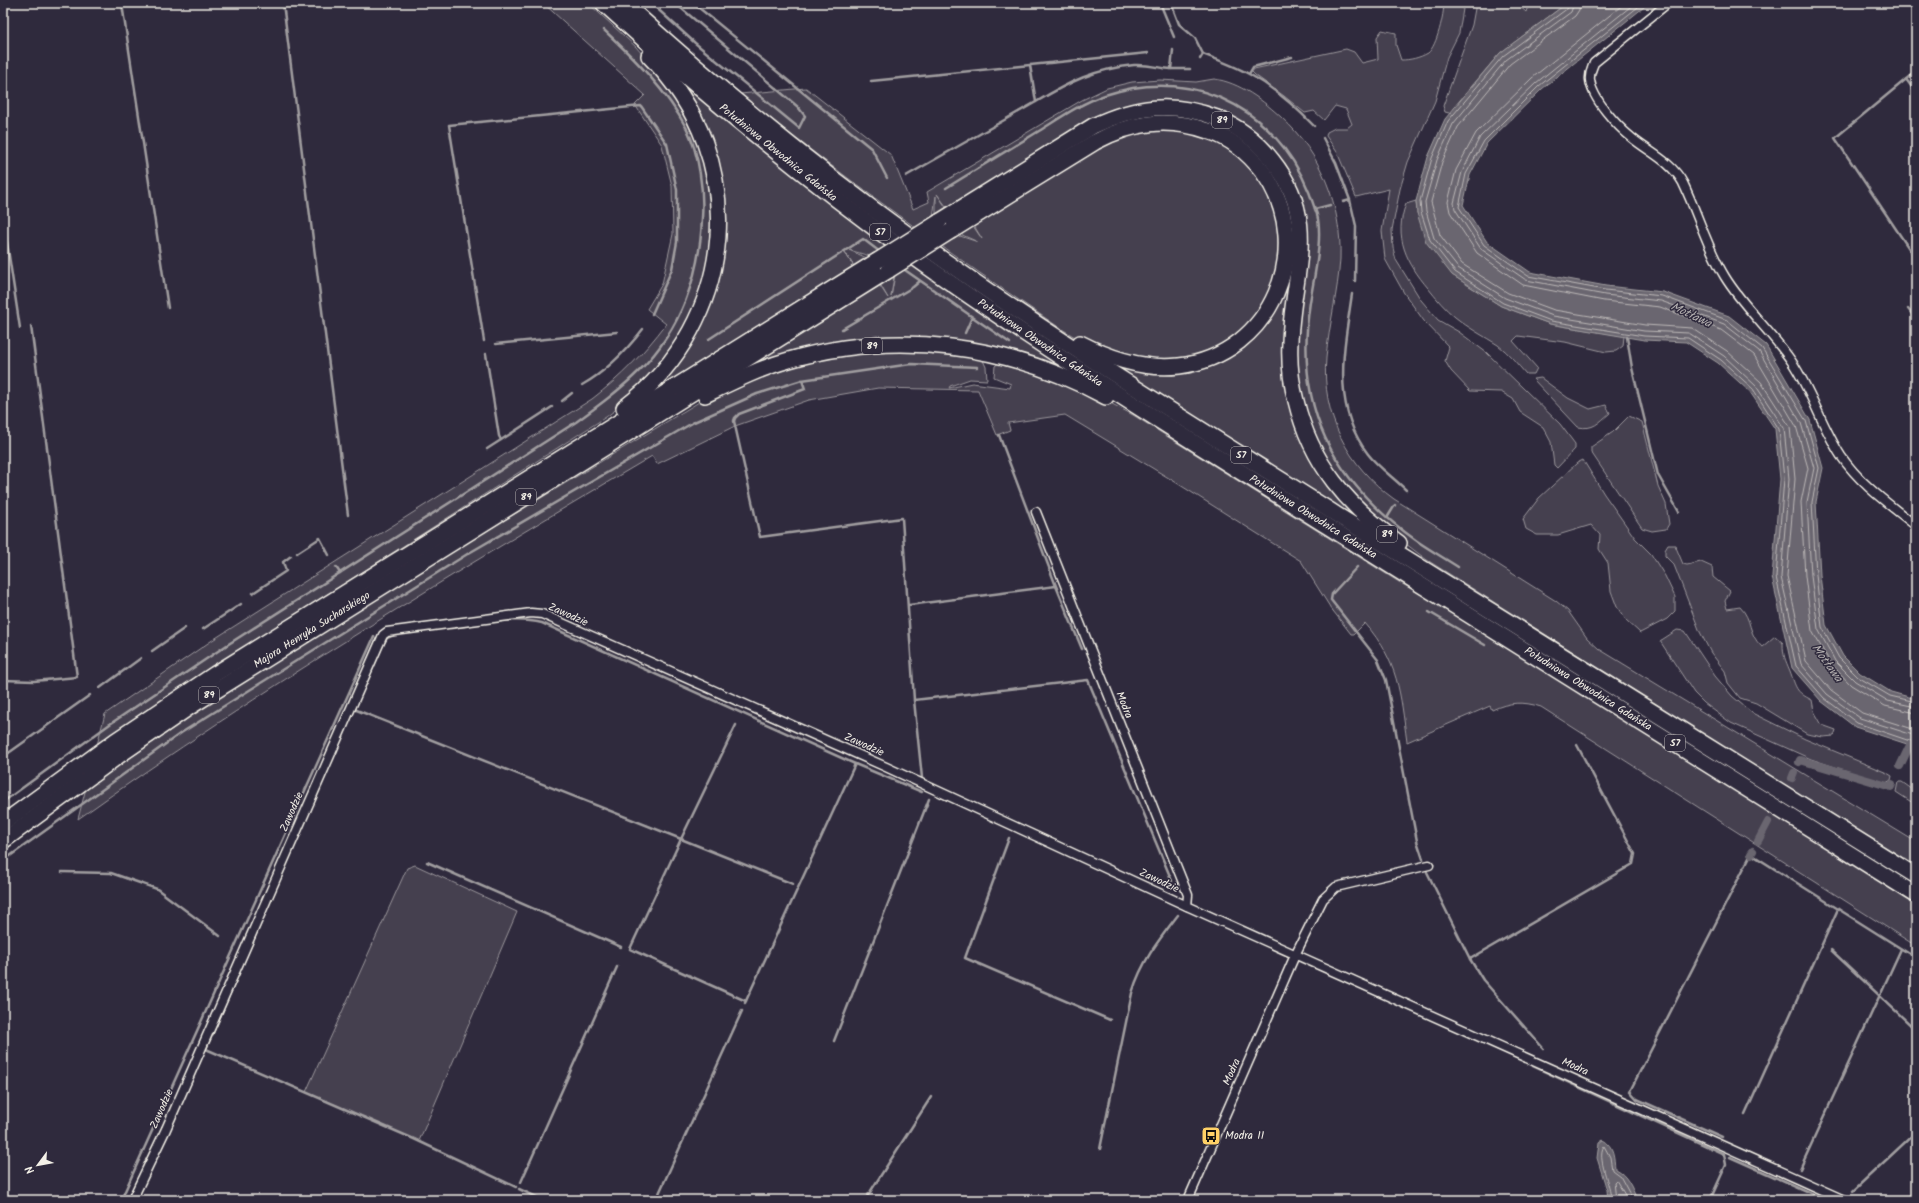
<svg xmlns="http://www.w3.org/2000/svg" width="1919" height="1203" font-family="Kalam,sans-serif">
<rect width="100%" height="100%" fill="#2f2a3d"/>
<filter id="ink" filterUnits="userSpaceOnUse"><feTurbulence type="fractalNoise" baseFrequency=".025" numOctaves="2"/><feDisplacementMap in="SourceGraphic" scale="8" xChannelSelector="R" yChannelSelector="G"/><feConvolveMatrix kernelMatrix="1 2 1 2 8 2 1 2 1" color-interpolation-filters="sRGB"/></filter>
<g filter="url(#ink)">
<g fill="#454050" stroke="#9c989c">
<path d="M543 3H588L636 47 672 88 707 161 713 252 686 332 634 396 606 417 213 667 97 745 105 714 211 641 592 399C621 377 644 353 666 324L647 309 662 284 673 234 672 186 662 145 635 105 645 95Z"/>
<path d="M1444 3H1464L1459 33 1447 57 1435 101 1408 162 1400 189 1392 230 1393 248 1396 260 1421 300 1438 320 1459 332 1487 353 1560 424 1575 444V449L1557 468 1554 465 1551 442 1543 427 1520 412 1513 399 1501 392 1470 391 1451 371 1445 361 1449 347 1424 321 1404 293 1385 259 1382 231 1389 189 1356 197 1337 152 1326 136 1327 132 1335 128H1347L1352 124 1346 109 1335 106 1324 120 1314 111 1305 113 1284 96 1255 75 1252 72 1254 69 1346 49 1354 52 1362 63 1378 59 1377 37 1382 30 1396 33V45L1401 60C1410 60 1419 58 1428 53 1437 46 1444 14 1444 3Z"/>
<path d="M1476 3H1516L1526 12 1529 3H1567L1500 53 1449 113 1445 112 1443 106 1472 25Z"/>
<path d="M678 79 703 101 786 169 1075 375 905 340 728 379 878 283 888 298 880 284 894 276 891 297 895 275 870 256 849 250 867 258 854 266 845 253 855 268 640 400 692 338 721 198 675 81Z"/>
<path d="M1214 79C1239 82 1264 101 1282 118 1321 153 1342 207 1340 259 1338 292 1329 325 1326 358 1321 415 1348 466 1394 499L1556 601 1568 611 1587 638 1599 649 1916 842V868L1427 560 1385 528 1328 465 1303 407 1296 358 1306 237 1262 141 1148 103 949 210 937 194 947 209 936 215V196L933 217 960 236 978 242 960 234 973 226 982 239 973 224 1106 142 1154 128 1209 136 1245 160 1270 195 1281 242 1275 283 1253 322 1214 351 1153 364 1080 340 1060 328C951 254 843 178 740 94L806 88 891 155 913 209 929 202 927 192 1082 100 1107 88 1132 82 1160 80 1196 82Z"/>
<path d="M1165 113 1210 121 1238 136 1282 185 1293 219 1287 381 1355 514 1353 516 1119 368V367L1142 373 1161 374 1180 373 1206 366 1278 302V187L1194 120 1063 150 1119 121Z"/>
<path d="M1416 201 1417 213 1452 275 1501 306 1550 324 1624 336 1623 346 1616 351 1606 352 1565 342 1518 336 1513 341 1537 368 1534 374H1526C1518 365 1509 353 1498 345 1484 336 1468 328 1455 317 1445 309 1436 298 1428 288 1407 263 1393 237 1406 204Z"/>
<path d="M916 348 982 358 986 367 987 380 970 379 950 386 949 388 972 383 1010 388 1011 384 994 377 995 366 1001 361 1080 387 1133 415 1399 582 1475 626 1916 903V946L1541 707C1523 701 1509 702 1492 710L1490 706 1407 742C1400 692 1399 663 1365 623L1354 634H1351L1330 607 1301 561 1172 480 1065 415 1008 423 1010 430 997 435 978 390 878 388 809 400 735 426 657 464 652 456C457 571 262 688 78 819L86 788 224 694 457 549 704 399 728 387 815 358Z"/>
<path d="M1541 378 1568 398 1590 409 1606 405 1610 413C1598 423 1594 430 1578 427L1533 379Z"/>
<path d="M1629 416 1642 422 1658 486 1666 504 1669 524 1666 529 1652 531 1642 528 1591 452V447L1613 432Z"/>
<path d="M1583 460 1604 494 1635 538 1651 554 1665 576 1675 597V611L1667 619 1640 633 1626 620 1617 607 1611 591 1608 563 1599 549 1600 535 1591 525 1558 535H1537L1526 529 1523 519 1539 498 1577 463Z"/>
<path d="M1668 545H1675L1683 564 1687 565 1701 562 1712 567 1713 577 1730 591 1725 601 1727 609 1740 607C1753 620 1747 633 1762 647L1775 636 1783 643C1783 656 1785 659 1790 671 1796 687 1795 692 1812 700L1814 711 1822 725 1836 730 1834 736 1823 737 1807 734 1756 703 1740 698 1728 683 1725 671 1711 653 1700 632 1674 565 1665 556V550Z"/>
<path d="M1677 630 1685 631 1715 676 1732 696 1752 713 1805 739 1887 773 1892 776 1891 780 1886 783 1881 782 1811 759 1731 723 1704 703 1694 693 1660 641Z"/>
<path d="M1898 782H1902L1916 792V805L1896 792Z"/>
<path d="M415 865 517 912 419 1141 306 1092 407 868Z"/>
</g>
<g fill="#6a6670" stroke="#a19ea0">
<path d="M1567 3H1649L1542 89 1487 143 1470 175 1463 205 1487 242 1530 272 1606 286 1663 292 1729 316 1766 345 1810 420 1823 468 1816 502 1820 575 1826 625 1843 656 1860 673 1891 692 1916 699V745H1910L1855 727 1821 701 1792 668 1772 577 1780 479 1775 429 1750 392 1718 363 1686 342 1644 340 1550 324 1501 306 1452 275 1426 242 1417 213 1416 201 1428 157 1445 119 1500 53Z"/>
<path d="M1603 1140C1614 1146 1614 1157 1615 1169 1627 1175 1632 1187 1637 1200H1608L1607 1190 1597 1158 1599 1143Z"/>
</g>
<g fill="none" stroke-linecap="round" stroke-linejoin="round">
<g stroke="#bdb9b8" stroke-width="1">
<path d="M1569 3 1568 8 1503 56 1448 121 1432 158 1420 201 1421 212 1430 240 1455 272 1503 303 1551 321 1644 336 1688 338 1721 360 1753 389 1779 429 1784 479 1776 577 1796 666 1824 698 1857 723 1910 741H1916"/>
<path d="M1574 3 1571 12 1506 60 1453 124 1437 160 1425 202 1426 211 1434 238 1458 268 1505 298 1553 316 1644 331 1689 333 1724 356 1756 386 1784 428 1789 479 1781 577 1801 664 1827 694 1860 718 1916 736"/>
<path d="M1580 3 1579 10 1575 16 1510 64 1458 127 1442 162 1431 202 1440 235 1462 264 1508 293 1554 310 1645 325 1692 328 1727 351 1761 382 1790 427 1795 479 1787 576 1806 661 1831 690 1862 713 1916 730"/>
<path d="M1625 3 1532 78 1476 133 1456 170 1448 202 1450 212 1477 253 1523 285 1604 301 1660 307 1721 330 1754 355 1796 426 1808 468 1801 502 1805 576 1812 631 1831 664 1851 685 1885 706 1916 713"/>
<path d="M1635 3 1536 83 1480 137 1462 172 1454 203 1455 209 1481 249 1526 280 1605 295 1661 301 1724 324 1759 351 1801 423 1814 468 1807 502 1811 576 1818 629 1835 661 1855 681 1888 701 1916 707"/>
<path d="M1643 3 1539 86 1484 141 1466 174 1459 207 1484 245 1528 276 1605 290 1662 296 1727 320 1762 348 1806 421 1819 468 1812 502 1816 575 1822 627 1839 658 1858 677 1890 696 1916 702"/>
<path d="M1611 1200C1611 1185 1596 1158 1604 1146L1610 1157 1612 1170 1620 1176 1633 1200"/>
<path d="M1616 1200 1614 1182 1616 1180 1628 1200"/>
</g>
<g stroke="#a19ea0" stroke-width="2.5">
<path d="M283 3 348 515"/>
<path d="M651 3 695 43 799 128 805 116 798 107 675 3"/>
<path d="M693 3 872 149 887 178"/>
<path d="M1160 3 1174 37"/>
<path d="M1171 3 1179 24 1195 38 1203 54 1200 59"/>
<path d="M122 4 168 308"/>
<path d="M1173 50 1171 69H1190"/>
<path d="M1148 53 1030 65 1036 102C1069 82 1095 69 1134 65 1146 64 1160 68 1171 69"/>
<path d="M1203 54C1218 60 1235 66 1249 74 1273 87 1295 106 1314 126"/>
<path d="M1249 74 1253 67 1292 57"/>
<path d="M1906 79 1916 93"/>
<path d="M871 81 1030 65"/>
<path d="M1323 138 1336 163 1350 200 1343 202"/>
<path d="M906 176 1036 102"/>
<path d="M946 188C977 169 1008 150 1039 131 1060 118 1081 103 1105 95 1200 63 1287 116 1315 209L1330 205"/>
<path d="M1350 200 1356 226 1355 281"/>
<path d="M1315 209C1325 230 1314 278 1310 302 1294 407 1331 480 1417 541 1430 550 1444 558 1458 567"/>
<path d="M3 216 20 328"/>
<path d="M1912 253 1835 138 1916 71"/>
<path d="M902 268 1010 343"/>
<path d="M1352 294C1344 349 1331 406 1368 454 1378 467 1394 478 1406 490"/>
<path d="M1908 309 1916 319"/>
<path d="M842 329 913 287 920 281"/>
<path d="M965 333 972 317"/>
<path d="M1627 337 1632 368 1658 475 1679 512"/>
<path d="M709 339 863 239 880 252"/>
<path d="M484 341 449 125 641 106 667 144 677 190V242L672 269 652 314"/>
<path d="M496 344 617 332"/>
<path d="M486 354 499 436 501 440 487 449"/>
<path d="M802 380 805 389 739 414 735 418 734 421 760 537 902 518 914 700 922 778"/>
<path d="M582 385C607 371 626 351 643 329"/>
<path d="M562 401 572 393"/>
<path d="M999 435 1056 586 1082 649"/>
<path d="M501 440 552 407"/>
<path d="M1387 518 1395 505"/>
<path d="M297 553 320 538 329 555"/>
<path d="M336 567 340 573"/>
<path d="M1357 567 1332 594 1331 600 1378 660 1386 680 1417 841 1423 859"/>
<path d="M253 593 286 571 283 562 291 556"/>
<path d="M909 605 1056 586"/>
<path d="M1429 612 1485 645"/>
<path d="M451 628C480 624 513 616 542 623L855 764"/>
<path d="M203 629 241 604"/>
<path d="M382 646 387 638 396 634"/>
<path d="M152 651 185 628"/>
<path d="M3 680 34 681 77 677 31 326"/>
<path d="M100 688 141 658"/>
<path d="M914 700 1088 680 1172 881"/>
<path d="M354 709 681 839 736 725"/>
<path d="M3 757 90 695"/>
<path d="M3 802 110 724 227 645 576 422C598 406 620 390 640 370 681 329 700 275 702 218 704 191 699 154 687 129 666 90 636 60 604 30"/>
<path d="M1009 838 965 958 1110 1020"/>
<path d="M3 861 181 733 248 691 469 553 694 422 757 394 802 380 911 364 977 367"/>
<path d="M427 862 621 947"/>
<path d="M62 872 111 873 157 889 220 936"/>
<path d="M1427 872 1470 959 1483 980 1543 1048"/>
<path d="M255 936 206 1049 414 1139 516 1187"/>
<path d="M1831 950 1916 1030"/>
<path d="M1470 959 1633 864 1635 854 1577 745"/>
<path d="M746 1001 630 949 681 839 793 884"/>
<path d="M745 1003 855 764 922 792"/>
<path d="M834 1041 929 799"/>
<path d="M1533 1066 1724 1154 1726 1165 1710 1200"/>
<path d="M1745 1115 1838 909"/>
<path d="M1722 1137 1637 1099 1630 1091 1751 854 1916 958"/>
<path d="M1100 1149 1132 993C1142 961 1158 941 1178 915"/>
<path d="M1730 1157 1826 1200"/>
<path d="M1800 1169 1901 949"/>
<path d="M521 1182 617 967"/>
<path d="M519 1189 543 1200"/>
<path d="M1853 1191 1916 1132"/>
<path d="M121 1200 374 637"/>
<path d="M656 1200 742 1011"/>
<path d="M865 1200 931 1097"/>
</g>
<g stroke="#6a6670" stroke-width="8">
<path d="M1799 762 1800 760 1891 787 1892 784"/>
<path d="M1900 766 1910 745"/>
<path d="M1792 778 1794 773"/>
<path d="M1758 841 1768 822"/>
<path d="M1751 854 1753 851"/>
</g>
<g stroke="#f4f1e8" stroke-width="11">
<g id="street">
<path d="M1668 3 1594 63C1592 69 1589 73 1590 80 1592 99 1617 126 1632 138 1649 152 1672 162 1683 183 1698 214 1707 248 1725 277 1744 308 1772 332 1792 362 1812 392 1822 427 1841 456 1861 485 1889 504 1916 526"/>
<path d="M1036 512 1176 865 1188 895 1187 906"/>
<path d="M132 1200 166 1129 383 635 387 632 531 613 542 614 886 767 1187 906 1844 1200"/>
<path d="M1188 1200 1296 953 1323 899 1336 887 1429 865"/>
</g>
</g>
<g stroke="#f4f1e8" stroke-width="18">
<g id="highway">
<path d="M603 3C703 94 808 181 918 260 1051 355 1189 439 1327 526 1523 649 1720 771 1916 895"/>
<path d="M624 3C715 86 810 164 910 236 1048 336 1193 424 1337 515 1530 635 1723 756 1916 876"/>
<path d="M939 222 1093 126C1135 106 1173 101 1217 118 1239 127 1258 142 1272 160 1321 221 1292 274 1290 342 1289 361 1291 382 1296 401 1311 464 1348 506 1399 543"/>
<path d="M951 231 1095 142C1132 122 1168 117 1208 131 1231 138 1249 154 1263 172 1317 247 1272 355 1179 366 1144 370 1111 359 1080 343"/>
<path d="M705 395C732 382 760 368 789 360 895 329 1009 344 1106 397"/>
<path d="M624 408C738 321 752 158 649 56"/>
<path d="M3 823 115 741 215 674 877 261"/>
<path d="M3 841 121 754 188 708 889 270"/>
</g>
</g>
<use href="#street" stroke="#2f2a3d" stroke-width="8"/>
<use href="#highway" stroke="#2f2a3d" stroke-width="15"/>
<g stroke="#f4f1e8" stroke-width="18" stroke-linecap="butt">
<g id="highway-bridge">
<path d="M877 261 939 222"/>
<path d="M889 270 951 231"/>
</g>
</g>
<use href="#highway-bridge" stroke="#2f2a3d" stroke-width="15"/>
</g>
</g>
<defs>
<g id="bus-square" transform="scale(1)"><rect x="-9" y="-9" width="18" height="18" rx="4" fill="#ffd166" stroke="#2f2a3d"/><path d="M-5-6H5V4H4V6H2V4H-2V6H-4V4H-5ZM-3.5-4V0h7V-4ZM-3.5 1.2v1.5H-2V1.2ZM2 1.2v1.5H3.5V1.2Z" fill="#111"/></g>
</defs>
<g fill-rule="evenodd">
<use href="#bus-square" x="1211" y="1136"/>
</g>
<g text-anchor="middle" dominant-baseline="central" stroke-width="3" stroke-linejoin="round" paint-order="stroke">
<g fill="#2f2a3d" stroke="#b9b5b5" stroke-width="1">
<rect x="1212" y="112" width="20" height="16" rx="3"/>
<rect x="870" y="224" width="20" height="16" rx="3"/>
<rect x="862" y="338" width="20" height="16" rx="3"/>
<rect x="1231" y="447" width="20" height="16" rx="3"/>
<rect x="516" y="489" width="20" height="16" rx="3"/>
<rect x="1377" y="526" width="20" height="16" rx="3"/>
<rect x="199" y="687" width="20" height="16" rx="3"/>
<rect x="1665" y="735" width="20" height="16" rx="3"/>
</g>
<g font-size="10" font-weight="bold" fill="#f4f1e8">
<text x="1222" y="120">89</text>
<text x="880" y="232">S7</text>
<text x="872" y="346">89</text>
<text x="1241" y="455">S7</text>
<text x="526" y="497">89</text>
<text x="1387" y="534">89</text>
<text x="209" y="695">89</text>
<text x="1675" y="743">S7</text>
</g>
<g font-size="11" fill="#f4f1e8" stroke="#2f2a3d">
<text transform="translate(778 153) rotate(39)">Południowa Obwodnica Gdańska</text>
<text transform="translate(1040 343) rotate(34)">Południowa Obwodnica Gdańska</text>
<text transform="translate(1313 517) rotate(32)">Południowa Obwodnica Gdańska</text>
<text transform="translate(568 615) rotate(24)">Zawodzie</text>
<text transform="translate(312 630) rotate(-32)">Majora Henryka Sucharskiego</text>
<text transform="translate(1588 689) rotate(32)">Południowa Obwodnica Gdańska</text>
<text transform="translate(1124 705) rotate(68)">Modra</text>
<text transform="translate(864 745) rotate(24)">Zawodzie</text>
<text transform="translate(292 812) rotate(-66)">Zawodzie</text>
<text transform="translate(1159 881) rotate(25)">Zawodzie</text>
<text transform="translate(1575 1067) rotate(24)">Modra</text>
<text transform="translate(1232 1072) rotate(-66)">Modra</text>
<text transform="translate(162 1109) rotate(-66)">Zawodzie</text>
</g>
<g font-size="11" fill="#f4f1e8" stroke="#2f2a3d" text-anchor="start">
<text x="1225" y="1136">Modra II</text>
</g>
<g font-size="12" font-style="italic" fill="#b6b2b2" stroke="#2f2a3d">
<text transform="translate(1691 315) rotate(25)">Motława</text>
<text transform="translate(1827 663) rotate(54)">Motława</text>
</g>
</g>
<rect width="1919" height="1203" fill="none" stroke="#2f2a3d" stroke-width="16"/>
<rect x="8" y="8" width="1903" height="1187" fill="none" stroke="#f4f1e8" stroke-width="1.5" filter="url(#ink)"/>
<g transform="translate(38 1165) rotate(238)" stroke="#2f2a3d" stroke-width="3" paint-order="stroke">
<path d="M0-3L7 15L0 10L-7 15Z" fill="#f4f1e8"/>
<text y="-6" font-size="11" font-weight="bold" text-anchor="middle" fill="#f4f1e8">N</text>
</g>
</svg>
